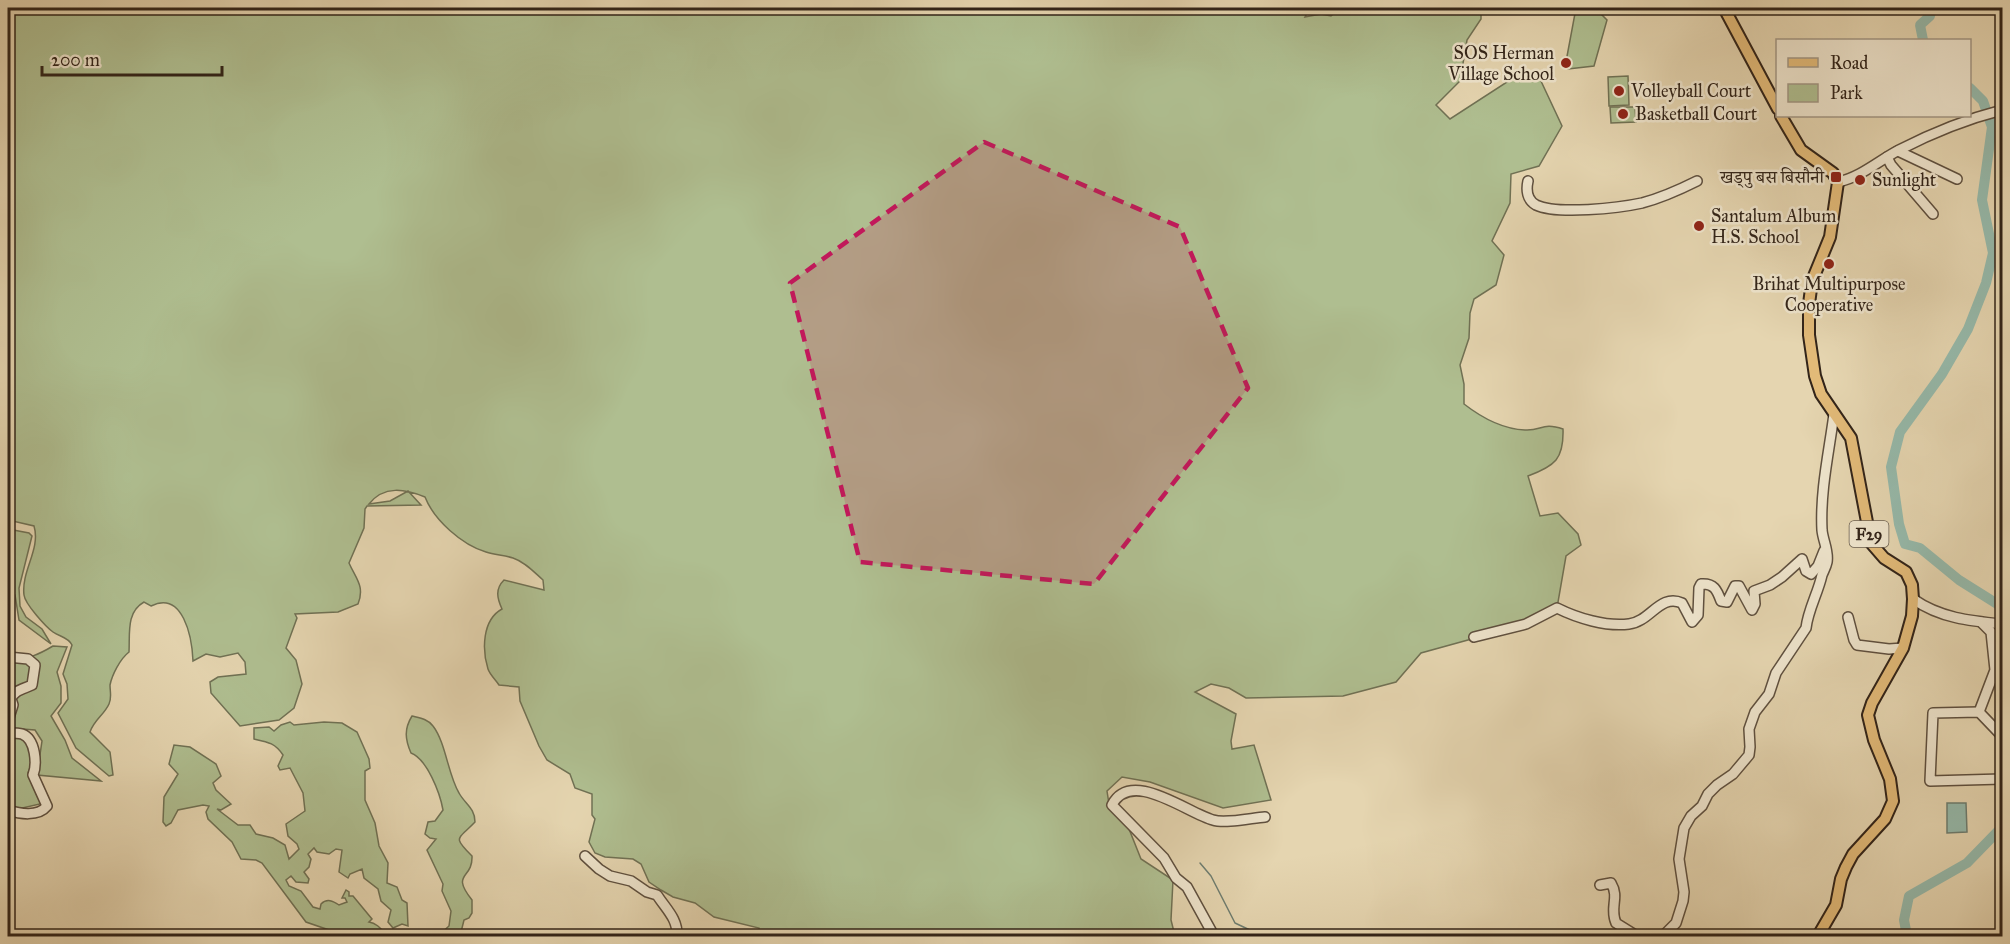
<svg xmlns="http://www.w3.org/2000/svg" width="2010" height="944" font-family="'IM FELL Great Primer','Noto Serif Devanagari',serif">
<rect width="100%" height="100%" fill="#e5d5b0"/>
<filter id="stains"><feTurbulence type="fractalNoise" baseFrequency=".00333" numOctaves="4"/><feColorMatrix values="0 0 0 0 .2 0 0 0 0 .09 0 0 0 0 .02 0 0 0 .5 -.17"/></filter>
<radialGradient id="worn" r=".72"><stop offset=".6" stop-color="#630" stop-opacity="0"/><stop offset="1" stop-color="#630" stop-opacity=".3"/></radialGradient>
<g fill="#afbe90" stroke="#707154" stroke-width="1.5">
<path d="M8 8H1310L1305 17 1321 14 1331 16 1340 8H1396L1406 11 1434 8 1448 13 1475 14 1473 8H1484L1481 13V19L1467 40 1460 81 1436 105 1450 119 1510 80 1540 79 1562 126 1539 166 1511 174 1510 203 1492 241 1504 255 1496 285 1474 299 1470 313 1469 338 1460 365 1464 384V404C1482 418 1502 429 1525 430 1542 431 1542 422 1563 429 1564 459 1555 466 1528 476L1540 516 1558 513 1578 534 1581 545 1566 556 1557 608 1526 624 1421 653 1396 682 1343 696 1246 698 1229 688 1211 684 1195 692 1236 714 1231 741 1232 749 1254 745 1271 800 1223 808 1150 782 1122 777 1107 791 1109 804 1127 824 1141 859 1173 880 1171 920 1175 936H760L759 928 714 917 695 903 673 897 661 890 649 882 641 864 633 859 605 857 595 853 589 842 595 819 592 815V794L575 788 570 774 547 760 539 746 520 701 519 687 499 685C496 680 490 675 488 669 482 650 482 620 502 609 497 598 495 589 504 580L544 590 543 580C534 572 525 562 513 558 504 555 495 555 486 552 462 545 434 520 425 497 405 489 384 485 369 504L390 501 408 491 421 505 367 506 365 509 364 528 349 563C356 579 365 586 358 604L338 612 295 614 297 618 286 648 296 660 302 684 294 708 279 720 240 726 211 693 210 682 218 677 246 674 245 662 238 653 220 657 206 654 193 661C192 637 183 590 151 606L144 602C126 612 130 634 129 652 120 659 112 675 110 685 110 692 112 698 109 704 104 715 94 720 90 732L110 752 113 775 109 776 76 748 58 713 68 699 67 684 63 674 72 645C68 637 60 637 53 632 46 627 25 604 24 595 21 571 41 549 34 526L8 520Z"/>
<path d="M1576 8H1595L1607 20 1594 66 1568 69 1565 67Z"/>
<path d="M1628 76 1629 105 1609 106 1608 77Z"/>
<path d="M1610 107H1635L1636 122 1611 123Z"/>
<path d="M8 529 29 533 32 536 19 588 20 606 26 617 42 629 51 644 19 620 15 595 8 591Z"/>
<path d="M53 646 67 647 57 672 61 686V703L51 716 65 740 72 758 101 781 37 775 42 741 35 730 9 728 12 720 8 700 9 660C26 660 38 655 53 646Z"/>
<path d="M412 716C420 718 428 719 433 726 446 743 448 775 459 793 465 804 475 808 475 822 458 840 452 836 472 856 473 880 450 872 472 900V913L469 918 464 920 461 932 454 936H438L449 926 451 911 442 891 443 884 427 850 436 839 430 838 425 834 428 822 435 821 443 810C440 793 427 759 411 753 405 739 404 729 412 716Z"/>
<path d="M290 722 294 725 324 722 342 723 357 732 369 759 370 768 365 771V800L375 823 379 846 388 863 387 883 397 887 402 900 407 903 408 926 402 924 393 928 388 922 391 910 381 901 378 889 364 878 362 869 350 874 348 878 339 872 342 850 336 849 329 854 317 852 314 848 308 854 311 859 309 867 304 872 309 879 308 883 296 882 291 876 286 880 289 886 301 891 313 907 320 909 321 904C327 898 333 901 339 905L347 902 345 898H342L346 890 349 892V896H353L372 919 369 922C377 923 382 930 388 936H334L329 930 306 922 262 863 256 860 241 859 232 842 208 819 206 812 209 806 203 805 178 810 171 823 166 826 163 822 164 797 178 774 169 764 174 745 190 747 216 764 221 776 213 783 216 790 231 804 221 810 217 809 238 825H250L256 834 273 838 285 845 289 859 299 849 297 844 288 836 286 824 305 811 303 793 290 768 280 770 278 766 283 755C275 743 268 742 254 739V728L269 727 274 731 281 725Z"/>
<path d="M22 735 35 754 28 773 40 795V804L18 809 8 808V773L12 770 9 738Z"/>
</g>
<path fill="#96b9aa" stroke="#6e7d70" stroke-width="1.5" d="M1947 803H1966L1967 832 1947 833Z"/>
<g fill="none" stroke-linecap="round" stroke-linejoin="round">
<path stroke="#6e7d70" stroke-width="1.5" d="M1200 863 1211 876 1235 923 1252 931 1255 936"/>
<g stroke="#96b9aa" stroke-width="10">
<path d="M1923 40 1920 25 1930 16 1931 8"/>
<path d="M1970 88 1983 101 1992 127 1982 200 1993 253 1986 283 1968 329 1942 374 1900 432 1891 467 1899 524 1905 544 1920 548 1959 580 2002 607"/>
<path d="M1907 936 1904 920 1909 896 1967 863 2002 827"/>
</g>
<g stroke="#5f503f" stroke-width="12">
<g id="minor">
<path d="M1898 151 1957 179"/>
<path d="M1887 157 1891 165 1933 214"/>
<path d="M1528 181C1526 190 1527 200 1536 205 1557 215 1619 208 1642 203 1661 198 1679 190 1697 181"/>
<path d="M1838 182C1861 177 1878 161 1899 150 1932 133 1967 119 2002 110"/>
<path d="M1913 599C1940 618 1970 621 2002 624"/>
<path d="M1848 617 1854 640 1857 645 1889 649 1903 648"/>
<path d="M1474 637 1526 624 1557 608C1577 618 1606 627 1629 624 1650 622 1660 593 1682 603L1692 622 1698 615 1699 588 1701 584C1714 583 1717 590 1721 601L1727 602 1735 586H1739L1752 610 1755 604 1754 591 1770 585 1782 577 1802 559 1806 571 1811 574 1818 566 1824 551"/>
<path d="M8 657 28 659 35 665 32 685C24 689 14 690 11 699L13 705 8 721"/>
<path d="M1979 712 1995 670 1991 632 1981 622"/>
<path d="M8 733C12 733 19 733 22 734 36 739 37 765 33 775L47 806C38 817 20 814 8 810"/>
<path d="M2002 736 1979 712 1933 713 1930 781 2002 779"/>
<path d="M585 856 599 869 610 876 631 881 647 892 657 895C666 909 678 919 677 936"/>
<path d="M1600 885 1611 883C1620 898 1609 907 1616 923L1637 936"/>
<path d="M1214 936 1187 887 1176 878 1164 858 1112 805C1131 768 1187 813 1213 820 1225 824 1252 818 1265 817"/>
<path d="M1663 936 1676 923 1683 901 1684 892 1679 859 1684 828 1691 816 1702 806 1708 794 1717 785 1733 774 1749 755 1750 747 1749 729 1755 712 1769 694 1776 673 1806 628C1808 610 1818 593 1822 575 1824 570 1826 567 1827 562 1829 551 1823 541 1822 530 1820 491 1829 452 1834 414"/>
</g>
</g>
<g stroke="#322419" stroke-width="14">
<g id="major">
<path d="M1724 8 1778 109"/>
<path d="M1781 116 1801 150 1833 173 1838 182 1830 237 1812 281 1809 304V335L1815 376 1821 394 1851 438 1871 543 1884 558 1906 572 1912 585 1913 599 1912 616 1903 648 1872 703 1868 715 1874 740 1890 779 1893 801 1885 819 1853 854 1846 867 1841 879 1836 905 1818 936"/>
</g>
</g>
<use href="#minor" stroke="#eee4cc" stroke-width="9"/>
<use href="#major" stroke="#e2ba78" stroke-width="10"/>
</g>
<path fill="#c2185b" fill-opacity="0.2" stroke="#c2185b" stroke-width="4.5" stroke-dasharray="12 8" stroke-linejoin="round" d="M984 142 1180 227 1248 388 1094 584 860 562 790 283Z"/>
<g fill="#8f2418" stroke="#eee4cc" stroke-width="2">
<circle cx="1566" cy="63" r="6"/>
<circle cx="1619" cy="91" r="6"/>
<circle cx="1623" cy="114" r="6"/>
<rect x="1830" y="171" width="12" height="12" rx="3"/>
<circle cx="1860" cy="180" r="6"/>
<circle cx="1699" cy="226" r="6"/>
<circle cx="1829" cy="264" r="6"/>
</g>
<g text-anchor="middle" dominant-baseline="central" stroke-width="5" stroke-linejoin="round" paint-order="stroke">
<rect fill="#eee4cc" stroke="#6a5e4f" stroke-width="1.5" x="1849.5" y="521" width="39" height="26" rx="4.5"/>
<g font-size="16" font-weight="bold" fill="#322419">
<text x="1869" y="534">F29</text>
</g>
<g font-size="18" fill="#322419" stroke="#eee4cc" text-anchor="start">
<text x="1554" y="53" text-anchor="end">SOS Herman<tspan x="1554" dy="21">Village School</tspan></text>
<text x="1631" y="91">Volleyball Court</text>
<text x="1635" y="114">Basketball Court</text>
<text x="1824" y="177" text-anchor="end">खड्पु बस बिसौनी</text>
<text x="1872" y="180">Sunlight</text>
<text x="1711" y="216">Santalum Album<tspan x="1711" dy="21">H.S. School</tspan></text>
<text x="1829" y="284" text-anchor="middle">Brihat Multipurpose<tspan x="1829" dy="21">Cooperative</tspan></text>
</g>
</g>
<rect width="2010" height="944" fill="none" stroke="#e5d5b0" stroke-width="30"/>
<rect x="9" y="9" width="1992" height="926" fill="none" stroke="#322419" stroke-width="3"/>
<rect x="15" y="15" width="1980" height="914" fill="none" stroke="#322419" stroke-width="1.5"/>
<rect x="1776" y="39" width="195" height="78" fill="#eee4cc" stroke="#a39784" stroke-width="1.5"/>
<rect x="1788" y="58" width="30" height="9" fill="#e2ba78" stroke="#a39784" stroke-width="1.5"/>
<text x="1830" y="69" font-size="18" fill="#322419">Road</text>
<rect x="1788" y="84" width="30" height="18" fill="#afbe90" stroke="#a39784" stroke-width="1.5"/>
<text x="1830" y="99" font-size="18" fill="#322419">Park</text>
<path d="M42 66v9h180v-9" fill="none" stroke="#322419" stroke-width="3"/>
<text x="51" y="66" font-size="18" fill="#322419" stroke="#eee4cc" stroke-width="4.5" paint-order="stroke">200 m</text>
<rect width="100%" height="100%" filter="url(#stains)"/>
<rect width="100%" height="100%" fill="url(#worn)"/>
</svg>
